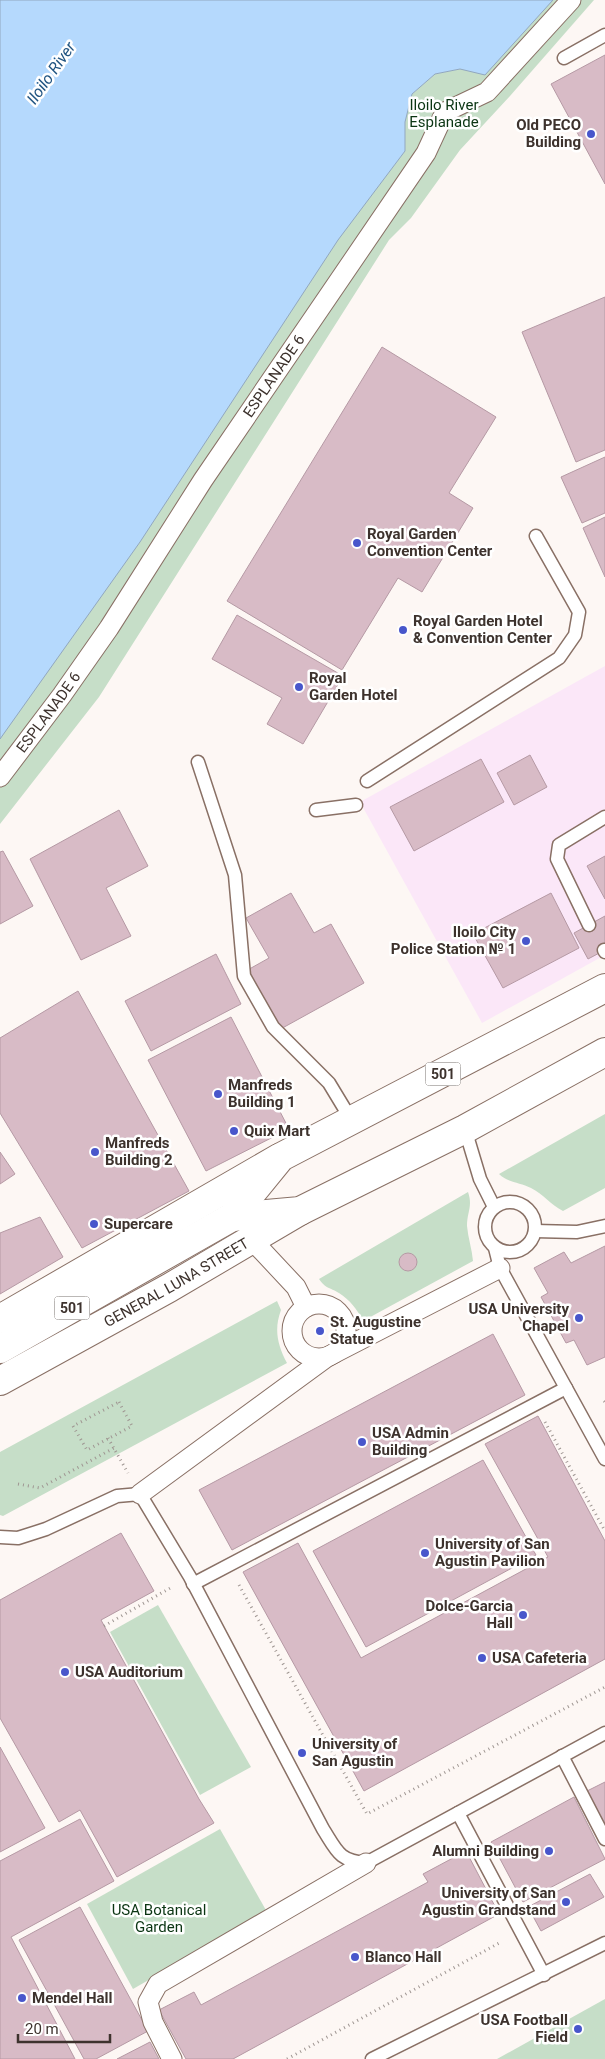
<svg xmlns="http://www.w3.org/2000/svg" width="605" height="2059" font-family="Roboto,sans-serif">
<rect width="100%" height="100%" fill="#fdf7f4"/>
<path fill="#fbe7f8" d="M605 666V955L482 1023 360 802Z"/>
<g fill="#c6dec8">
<path d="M515 0H594L510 96 460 150 411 218 389 240 99 697 0 824V702L246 357 405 151V122L412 94 435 74 460 69Z"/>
<path d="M605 1114V1188L563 1211C551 1205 543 1194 531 1188 520 1182 508 1183 499 1174Z"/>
<path d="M468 1192C473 1206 467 1212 467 1226 468 1238 472 1249 473 1261L363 1321C357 1309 350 1300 339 1293 329 1287 326 1289 319 1279Z"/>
<path d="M277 1301 281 1310C274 1329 277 1344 287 1363L3 1516 0 1515V1452Z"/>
<path d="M158 1605 251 1767 200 1795 110 1632Z"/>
<path d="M220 1829 267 1912 133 1989 87 1904Z"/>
<path d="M605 1999V2059H497Z"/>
</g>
<path fill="#b5d9fd" stroke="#91a7bf" d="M0 0H553L485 75 460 69 435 74 412 94 405 122V151L338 240 140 542 0 739Z"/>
<g fill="#d8bbc6" stroke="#b599a4">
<path d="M605 55V184L551 84Z"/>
<path d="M605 297V450L576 462 522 332Z"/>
<path d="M382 347 496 417 449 493 473 508 422 592 398 578 342 670 227 601Z"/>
<path d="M605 457V513L582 523 561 477Z"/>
<path d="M605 517V577L583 528Z"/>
<path d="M237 615 343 676 303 744 267 724 282 698 212 659Z"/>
<path d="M530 755 547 787 514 805 497 773Z"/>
<path d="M481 759 504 802 414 851 390 807Z"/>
<path d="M119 810 148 866 106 888 131 936 81 960 30 859Z"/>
<path d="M3 851 33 906 0 924V852Z"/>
<path d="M605 856V899L587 866Z"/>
<path d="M291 893 314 933 331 924 364 983 277 1031 244 972 269 958 246 918Z"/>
<path d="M551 893 579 948 503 988 473 934Z"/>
<path d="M605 916V950L588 959 574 933Z"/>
<path d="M216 954 241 1004 151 1051 125 1001Z"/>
<path d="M78 991 189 1191 82 1248 0 1113V1038Z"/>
<path d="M231 1017 289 1129 206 1171 148 1060Z"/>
<path d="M0 1152 15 1174 0 1184Z"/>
<path d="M40 1217 63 1257 0 1294V1233Z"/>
<path d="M605 1246V1357L587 1365 574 1340 566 1343 541 1297 548 1293 534 1268 564 1252 571 1263Z"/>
<circle cx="408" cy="1262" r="9"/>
<path d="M493 1334 525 1395 232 1550 199 1490Z"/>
<path d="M538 1416 605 1541V1659L364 1791 243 1572 298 1543 361 1658 548 1557 485 1444Z"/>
<path d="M483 1460 536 1555 366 1647 313 1551Z"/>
<path d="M121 1533 154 1591 101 1620 199 1799 214 1823 117 1877 80 1810 59 1822 0 1718V1600Z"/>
<path d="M0 1747 45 1828 0 1852Z"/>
<path d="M605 1782V1832L585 1792Z"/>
<path d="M574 1797 605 1859 523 1902 491 1842Z"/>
<path d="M80 1819 114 1881 11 1937 75 2059H0V1861Z"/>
<path d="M466 1851 499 1914 233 2059H186L159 2010 194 1992 201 2005 428 1882 423 1874Z"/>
<path d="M590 1874 604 1897 541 1931 528 1907Z"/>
<path d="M80 1907 148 2031 96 2059H84L19 1940Z"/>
<path d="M150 2042 159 2059H117Z"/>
</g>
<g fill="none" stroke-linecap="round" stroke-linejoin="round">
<g stroke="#897065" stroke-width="15">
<g id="service">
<path d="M564 58 605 35"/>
<path d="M198 762 235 875 244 976 273 1027 329 1083 352 1121"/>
<path d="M367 781 559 658 575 635 579 612 536 536"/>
<path d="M316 810 356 805"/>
<path d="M589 925 557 859 559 845 605 817"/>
<path d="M604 950 605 952"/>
<path d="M465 1129 480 1179 494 1207"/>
<circle cx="510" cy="1227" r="25"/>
<path d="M535 1231 577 1232 605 1226"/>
<path d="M495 1248 500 1268 605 1459"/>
<path d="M0 1537 18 1538 46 1529 117 1496 140 1494 190 1577 323 1829C337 1851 339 1861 366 1863L605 1733"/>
<path d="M193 1584 566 1388"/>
<path d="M562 1756 605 1839"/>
<path d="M458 1813 544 1975"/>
<path d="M372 2059 605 1943"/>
</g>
</g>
<g stroke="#897065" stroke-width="21">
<g id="pedestrian">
<path id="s1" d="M0 777 62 695 109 628 203 480 426 153 445 112 487 92 571 0"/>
<path d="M252 1240 296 1287 306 1307"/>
<circle cx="319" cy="1331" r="27"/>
<path d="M140 1494 327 1357 500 1268"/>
<path d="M172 2059 153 2022 148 2002 158 1984 366 1863"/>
</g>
</g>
<g stroke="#897065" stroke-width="30">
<g id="secondary">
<path d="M0 1319 279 1158"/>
<path id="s2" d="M0 1381 169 1288 300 1211"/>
</g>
</g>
<g stroke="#897065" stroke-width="30">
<g id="trunk">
<path d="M232 1217 300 1211 465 1129 605 1052"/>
<path d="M0 1349 232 1217 281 1157 605 988"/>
</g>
</g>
<g stroke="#9f9692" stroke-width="3" stroke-dasharray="1 4" stroke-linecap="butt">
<path d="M604 1401 605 1402"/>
<path d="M119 1402 132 1426 87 1450 73 1426Z"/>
<path d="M545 1422 605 1531"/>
<path d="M108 1438 128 1473"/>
<path d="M18 1484 40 1488 114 1448"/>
<path d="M239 1585 367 1814 605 1687"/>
<path d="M104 1626 172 1587"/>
<path d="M287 2059 501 1942"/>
</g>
<use href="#service" stroke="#fff" stroke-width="12"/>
<use href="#pedestrian" stroke="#fff" stroke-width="19"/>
<use href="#secondary" stroke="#fff" stroke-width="28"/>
<use href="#trunk" stroke="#fff" stroke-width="28"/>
</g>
<g fill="#4856cb" stroke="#fff" stroke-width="2">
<circle cx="591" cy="134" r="5"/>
<circle cx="357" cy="543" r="5"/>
<circle cx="403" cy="630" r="5"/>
<circle cx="299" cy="687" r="5"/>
<circle cx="526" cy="941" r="5"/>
<circle cx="218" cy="1094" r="5"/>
<circle cx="234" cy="1131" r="5"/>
<circle cx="95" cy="1152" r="5"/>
<circle cx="94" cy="1224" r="5"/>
<circle cx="579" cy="1318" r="5"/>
<circle cx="320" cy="1331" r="5"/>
<circle cx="362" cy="1442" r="5"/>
<circle cx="425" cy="1553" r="5"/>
<circle cx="523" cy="1615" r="5"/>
<circle cx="482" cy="1658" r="5"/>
<circle cx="65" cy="1672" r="5"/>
<circle cx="302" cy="1753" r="5"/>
<circle cx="549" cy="1851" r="5"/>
<circle cx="566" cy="1902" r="5"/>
<circle cx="355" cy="1957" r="5"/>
<circle cx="22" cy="1998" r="5"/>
<circle cx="578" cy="2029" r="5"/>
</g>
<g text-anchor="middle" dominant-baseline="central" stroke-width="5" stroke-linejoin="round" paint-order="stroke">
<g fill="#fff" stroke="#77706c" stroke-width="1">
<rect x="425.5" y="1062.5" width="35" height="23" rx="4"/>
<rect x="54.5" y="1296.5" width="35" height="23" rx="4"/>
</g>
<g font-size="14" font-weight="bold" fill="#3d322d">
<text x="443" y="1074">501</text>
<text x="72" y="1308">501</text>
</g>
<g font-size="15" fill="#0b3513" stroke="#fff">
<text x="444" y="105">Iloilo River<tspan x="444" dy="17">Esplanade</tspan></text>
<text x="159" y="1910">USA Botanical<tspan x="159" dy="17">Garden</tspan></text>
</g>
<g font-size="15" font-weight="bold" fill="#3d322d" stroke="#fff" text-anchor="start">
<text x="581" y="125" text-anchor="end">Old PECO<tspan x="581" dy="17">Building</tspan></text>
<text x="367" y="534">Royal Garden<tspan x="367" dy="17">Convention Center</tspan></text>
<text x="413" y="621">Royal Garden Hotel<tspan x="413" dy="17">&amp; Convention Center</tspan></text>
<text x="309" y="678">Royal<tspan x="309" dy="17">Garden Hotel</tspan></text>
<text x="516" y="932" text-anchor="end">Iloilo City<tspan x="516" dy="17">Police Station № 1</tspan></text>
<text x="228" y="1085">Manfreds<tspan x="228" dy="17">Building 1</tspan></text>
<text x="244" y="1131">Quix Mart</text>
<text x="105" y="1143">Manfreds<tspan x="105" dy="17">Building 2</tspan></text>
<text x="104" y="1224">Supercare</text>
<text x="569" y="1309" text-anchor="end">USA University<tspan x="569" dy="17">Chapel</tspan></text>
<text x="330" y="1322">St. Augustine<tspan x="330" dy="17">Statue</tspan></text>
<text x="372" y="1433">USA Admin<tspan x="372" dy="17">Building</tspan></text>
<text x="435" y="1544">University of San<tspan x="435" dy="17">Agustin Pavilion</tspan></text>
<text x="513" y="1606" text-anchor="end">Dolce-Garcia<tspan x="513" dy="17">Hall</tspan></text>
<text x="492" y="1658">USA Cafeteria</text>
<text x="75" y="1672">USA Auditorium</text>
<text x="312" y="1744">University of<tspan x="312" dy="17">San Agustin</tspan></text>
<text x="539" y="1851" text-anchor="end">Alumni Building</text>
<text x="556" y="1893" text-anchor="end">University of San<tspan x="556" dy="17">Agustin Grandstand</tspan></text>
<text x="365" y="1957">Blanco Hall</text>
<text x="32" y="1998">Mendel Hall</text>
<text x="568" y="2020" text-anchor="end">USA Football<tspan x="568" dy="17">Field</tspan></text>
</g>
<g font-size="15" fill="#3d322d" stroke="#fff">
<text stroke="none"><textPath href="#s1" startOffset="486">ESPLANADE 6</textPath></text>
<text stroke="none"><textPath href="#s1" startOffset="81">ESPLANADE 6</textPath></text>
<text stroke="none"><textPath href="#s2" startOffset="202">GENERAL LUNA STREET</textPath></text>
</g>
<g font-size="16" font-style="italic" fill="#215582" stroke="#fff">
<text transform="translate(51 73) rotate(-55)">Iloilo River</text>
</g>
</g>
<path d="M18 2034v8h92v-8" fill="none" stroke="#3d322d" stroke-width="2.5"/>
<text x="25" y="2034" font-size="15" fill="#3d322d" stroke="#ffffff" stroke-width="4" paint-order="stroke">20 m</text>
</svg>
